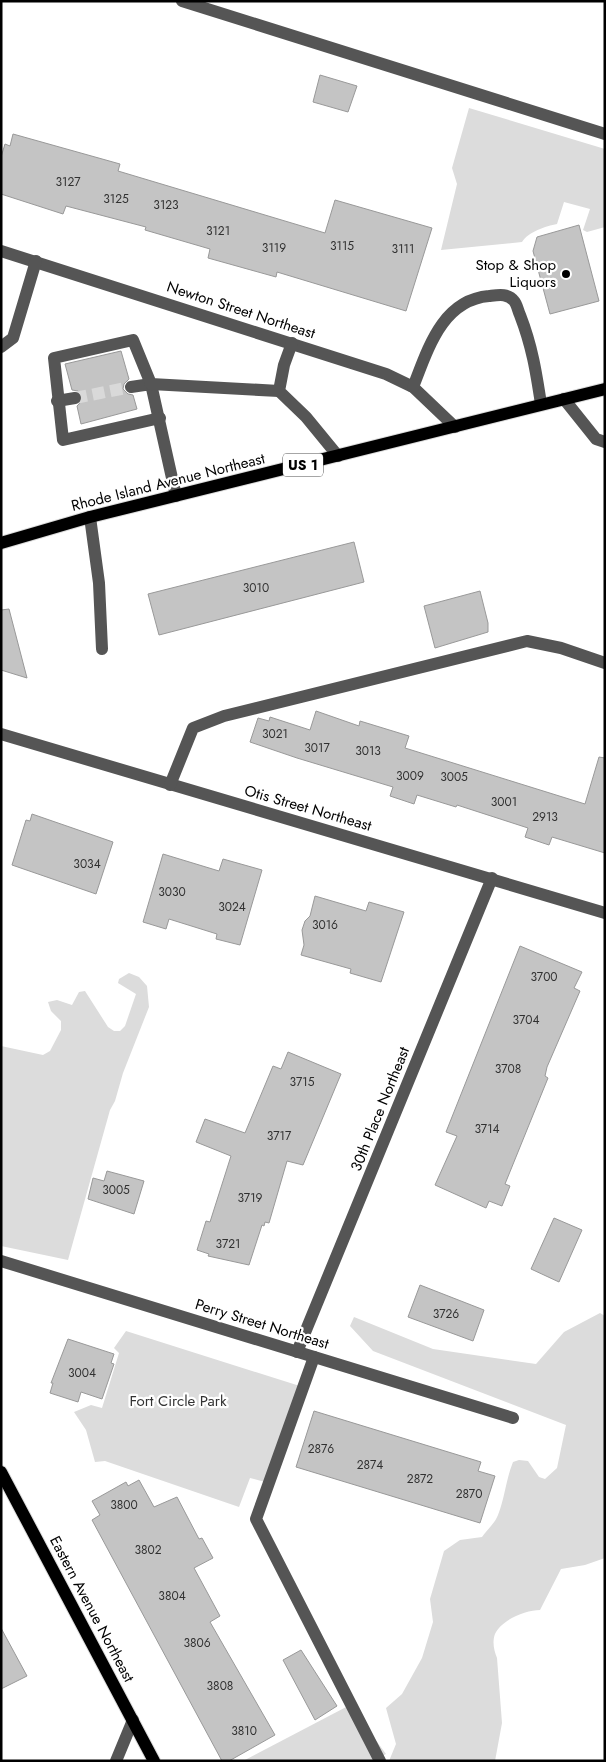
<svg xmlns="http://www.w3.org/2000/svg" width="606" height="1762" font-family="Jost,sans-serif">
<rect width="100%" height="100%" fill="#fff"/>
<g fill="#dcdcdc">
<path d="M469 108 605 149V227L587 232 583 230 590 209 564 202 557 224C546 226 528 232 522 242L441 250 457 184 452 168Z"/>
<path d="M129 973 139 977 147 986 149 1007 123 1073 115 1101 110 1110 68 1260 1 1246V1046L43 1055 50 1051 61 1030V1021L51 1011 48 1002 57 1000 72 1005 79 992 85 991 108 1027 114 1031H120L125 1026 136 994 118 983 119 979Z"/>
<path d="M600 1313 605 1316V1558L585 1565 561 1569 540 1610C526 1610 501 1620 495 1634 492 1642 494 1651 497 1658L502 1723 495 1761H389L396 1744 386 1708 402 1694 422 1658 433 1622 430 1599 444 1551 460 1540 482 1537C487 1530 495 1523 498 1515 505 1497 506 1479 513 1462L519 1460 528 1461 539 1477 545 1479 557 1468 566 1425 373 1351 350 1326 354 1317 433 1349 536 1364 564 1332Z"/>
<path d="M126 1331 303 1387 265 1482 250 1478 239 1507 105 1461 95 1462 86 1430 74 1412 91 1405 102 1408 119 1353 114 1348Z"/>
<path d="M350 1705 386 1754 372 1761H243Z"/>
</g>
<g fill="#c4c4c4" stroke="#999">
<path d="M320 75 357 86 348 112 313 102Z"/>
<path d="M13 134 120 164 118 171 325 233 335 200 432 228 406 311 277 272 276 277 208 258 210 249 145 230 146 227 66 206 63 214 1 194V157L5 144 10 146Z"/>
<path d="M579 225 599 301 550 314 533 251 537 237Z"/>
<path d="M121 351 129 379 124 384 123 389 128 394 133 395 137 409 81 424 77 406 82 401 83 396 78 391 72 390 65 364Z"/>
<path d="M354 542 364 582 159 635 148 594Z"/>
<path d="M480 591 488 623V632L435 648 424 606Z"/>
<path d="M9 609 27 678 1 670V610Z"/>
<path d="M316 711 359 726 360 721 409 736 405 748 585 804 599 757 605 758V853L552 837 549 845 525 837 528 828 457 805 456 807 417 795 414 804 390 796 393 787 297 758 250 742 258 718 269 721 270 717 310 730Z"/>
<path d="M32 814 113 842 96 894 12 865 26 820 30 821Z"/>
<path d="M163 854 219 871 223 859 262 870 240 945 216 939 217 934 169 919 166 929 143 922Z"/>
<path d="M315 896 366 911 369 902 404 912 381 982 350 973 351 969 301 955 304 945 302 930 305 921 310 916Z"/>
<path d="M520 946 582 972 574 988 580 991 547 1067 545 1076 548 1078 505 1184 510 1186 502 1206 489 1201 486 1208 435 1185 457 1136 446 1132Z"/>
<path d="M288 1052 341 1074 303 1165 287 1161 269 1223 265 1222 264 1226 262 1225 249 1265 208 1256 209 1254 197 1250 206 1221 210 1222 231 1156 196 1142 205 1119 245 1133 273 1066 281 1069Z"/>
<path d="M107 1171 144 1181 134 1214 88 1199 93 1178 104 1181Z"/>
<path d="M554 1218 582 1230 559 1282 531 1269Z"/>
<path d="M420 1285 484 1310 473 1341 408 1317Z"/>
<path d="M68 1339 114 1354 111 1363 114 1364 102 1399 81 1392 78 1402 50 1393 53 1383H51Z"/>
<path d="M314 1411 481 1462 478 1471 495 1476 480 1523 296 1467Z"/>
<path d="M139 1480 154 1507 177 1497 199 1539 202 1538 213 1558 194 1568 220 1616 210 1622 275 1735 229 1761H222L92 1520 100 1515 92 1501 126 1482 128 1486Z"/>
<path d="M1 1628 27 1676 1 1689Z"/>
<path d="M301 1650 337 1706 315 1720 283 1660Z"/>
</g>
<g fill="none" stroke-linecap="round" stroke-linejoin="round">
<path stroke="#d9d9d9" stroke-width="12" stroke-dasharray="12 6" stroke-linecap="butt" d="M75 398 131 387"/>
<g stroke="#dbdbdb" stroke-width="14">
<g id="major">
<path d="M1 543 90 517 605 389"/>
<path d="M1 1472 154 1761"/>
</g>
</g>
<g stroke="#555" stroke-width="12">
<path d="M182 1 605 134"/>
<path d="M1 251 386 374 413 387 455 427"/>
<path d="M292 343 284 365 279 391 306 417 338 456"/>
<path d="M1 347 13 338 36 261"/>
<path d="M131 387 151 384 176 496"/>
<path d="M413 387C428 349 442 300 489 296 498 295 508 293 514 301 517 304 518 311 520 315 532 346 536 371 541 404"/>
<path d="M564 399 596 439 605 442"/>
<path d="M57 401 75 398"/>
<path d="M160 418 63 440 54 358 133 340 151 384 279 391"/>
<path d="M90 517 99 583 102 649"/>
<path d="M1 734 605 913"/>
<path d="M170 785 193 728 224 716 527 641 561 648 605 663"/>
<path d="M1 1261 513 1418"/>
<path d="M297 1352 492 878"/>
<path d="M314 1357 256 1519 380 1761"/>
<path d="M116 1761 133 1720"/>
</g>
<use href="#major" stroke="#000" stroke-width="12"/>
</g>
<circle fill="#000" stroke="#fff" stroke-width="2" cx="566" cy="274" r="5"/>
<g text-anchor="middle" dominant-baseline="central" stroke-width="4.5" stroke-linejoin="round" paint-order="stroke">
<g font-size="12" fill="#313131">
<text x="68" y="182">3127</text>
<text x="116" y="199">3125</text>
<text x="166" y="205">3123</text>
<text x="218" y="231">3121</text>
<text x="342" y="246">3115</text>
<text x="274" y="248">3119</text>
<text x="403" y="249">3111</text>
<text x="256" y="588">3010</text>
<text x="275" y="734">3021</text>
<text x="317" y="748">3017</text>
<text x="368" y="751">3013</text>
<text x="410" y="776">3009</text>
<text x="454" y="777">3005</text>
<text x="504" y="802">3001</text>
<text x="545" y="817">2913</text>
<text x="87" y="864">3034</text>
<text x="172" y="892">3030</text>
<text x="232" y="907">3024</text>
<text x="325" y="925">3016</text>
<text x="544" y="977">3700</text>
<text x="526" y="1020">3704</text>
<text x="508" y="1069">3708</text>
<text x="302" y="1082">3715</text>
<text x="487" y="1129">3714</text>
<text x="279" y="1136">3717</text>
<text x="116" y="1190">3005</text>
<text x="250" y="1198">3719</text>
<text x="228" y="1244">3721</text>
<text x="446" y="1314">3726</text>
<text x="82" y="1373">3004</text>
<text x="321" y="1449">2876</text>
<text x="370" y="1465">2874</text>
<text x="420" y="1479">2872</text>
<text x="469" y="1494">2870</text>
<text x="124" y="1505">3800</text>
<text x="148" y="1550">3802</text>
<text x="172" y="1596">3804</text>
<text x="197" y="1643">3806</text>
<text x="220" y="1686">3808</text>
<text x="244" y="1731">3810</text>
</g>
<rect fill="#fff" stroke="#4c4c4c" stroke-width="1" x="283" y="453.5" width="40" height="23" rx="4"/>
<g font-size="14" font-weight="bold" fill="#000">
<text x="303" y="465">US 1</text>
</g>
<g font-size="15" fill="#000" stroke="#fff" text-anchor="end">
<text x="556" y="265">Stop &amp; Shop<tspan x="556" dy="17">Liquors</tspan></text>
</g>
<g font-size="15" fill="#000" stroke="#fff">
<text transform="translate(241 310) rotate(18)">Newton Street Northeast</text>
<text transform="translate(168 482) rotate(-14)">Rhode Island Avenue Northeast</text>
<text transform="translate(308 808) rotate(16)">Otis Street Northeast</text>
<text transform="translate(380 1109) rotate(-68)">30th Place Northeast</text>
<text transform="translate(262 1324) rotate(17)">Perry Street Northeast</text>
<text transform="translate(92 1609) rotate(62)">Eastern Avenue Northeast</text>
</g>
<g font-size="15" fill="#333" stroke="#fff">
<text x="178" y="1401">Fort Circle Park</text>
</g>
</g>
<rect width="606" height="1762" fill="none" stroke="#000000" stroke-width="5"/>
</svg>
